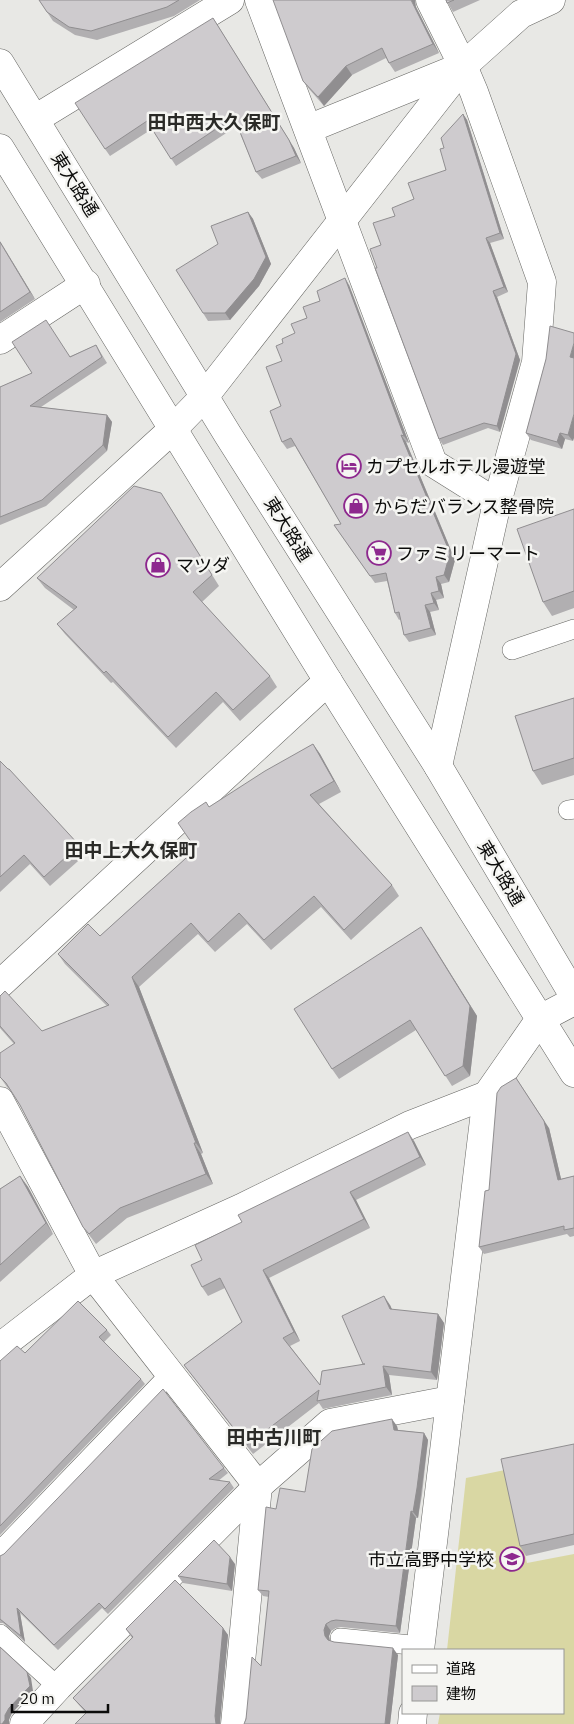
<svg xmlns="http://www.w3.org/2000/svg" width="574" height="1724" font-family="'IBM Plex Sans','Noto Sans JP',sans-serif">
<rect width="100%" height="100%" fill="#e8e8e5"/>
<path fill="#d9d7a3" d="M505 1470 527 1563 574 1554V1724H438L440 1713H563V1650H447L466 1478Z"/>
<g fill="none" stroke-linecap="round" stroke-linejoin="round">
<g stroke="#666663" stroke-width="20">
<g id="lane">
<path d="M512 650 574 629"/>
<path d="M568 810 574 809"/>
<path d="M0 1551 171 1373"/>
<path d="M0 1634 58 1687"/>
<path d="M340 1638 421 1646"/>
</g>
</g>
<g stroke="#666663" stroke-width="29">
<g id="street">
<path d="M259 0 433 463 497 503 438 766"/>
<path d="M430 0 463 66 474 92 542 282 536 362 497 503"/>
<path d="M35 119 230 0"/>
<path d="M308 129 463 66"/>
<path d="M0 340 86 284"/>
<path d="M0 984 328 681"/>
<path d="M0 1101 93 1275 258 1486 235 1724"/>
<path d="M0 1347 93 1275 241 1208 410 1125 487 1095"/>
<path d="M420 1650 487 1095 540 1019 574 1001"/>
<path d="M24 1724 58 1687 258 1486 330 1423 450 1400"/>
<path d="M412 1724 413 1713"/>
</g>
</g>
<g stroke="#666663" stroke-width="29">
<path id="secondary" d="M0 587 173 429 204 397 463 66 521 14 551 0"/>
</g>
<g stroke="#666663" stroke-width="29">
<g id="primary">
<path d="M0 63 228 435 438 766 574 996"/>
<path d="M0 148 328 681 574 1073"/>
</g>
</g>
<use href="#lane" stroke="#fff" stroke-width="19"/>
<use href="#street" stroke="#fff" stroke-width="28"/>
<use href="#secondary" stroke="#fff" stroke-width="28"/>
<use href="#primary" stroke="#fff" stroke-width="28"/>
</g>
<g fill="#b1afb1">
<path d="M39 0H200L174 16 97 40 75 35 53 21Z"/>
<path d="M446 0H480L453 12Z"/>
<path d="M416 7 439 53 395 72 389 63 386 58 352 75 324 106 310 90 303 81Z"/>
<path d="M213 18 294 148 301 163 262 179 256 172 237 126 176 166 152 129 110 156 105 149Z"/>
<path d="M463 114 467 120 504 239 490 243 508 292 497 297 520 360 500 432 488 428 443 445 439 439 377 268 381 245 395 216 446 170 444 148Z"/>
<path d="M248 212 253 219 271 264 259 286 230 320 208 321 203 313 218 244Z"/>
<path d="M0 241 35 299 0 322Z"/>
<path d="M349 285 409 443 406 442 455 560 449 582 441 584 444 598 436 600 439 610 430 612 436 635 409 642 404 635 401 619 399 620 395 613 387 581 375 583 334 525 341 524 295 446 287 449 282 442V361L283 343 295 333 320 301Z"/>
<path d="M96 345 107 363 41 407 107 415 112 422 107 451 46 506 0 525V387Z"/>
<path d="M546 359 573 441 565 439 562 449 531 440 526 433Z"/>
<path d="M168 504 219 586 202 602 270 676 277 687 240 721 223 702 176 748 113 682 111 683 65 634 57 624 74 610 45 588 37 578Z"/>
<path d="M574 509V608L552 616 543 602Z"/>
<path d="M574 698V775L542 785 533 771Z"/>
<path d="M313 744 320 754 341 792 319 804 392 885 399 896 351 940 321 907 271 950 247 924 215 952 198 934 139 987 203 1153 201 1154 213 1184 127 1218 96 1244 83 1227 20 1105 11 1091 7 1087 0 1077 14 1044 0 1028V996L42 1031 107 1006 65 964 58 954 100 936 196 849 209 807Z"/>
<path d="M0 761 79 845 86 854 50 886 30 864 0 892Z"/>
<path d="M428 937 477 1016 470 1076 452 1086 416 1030 339 1079 332 1069Z"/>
<path d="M549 1128 561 1179 574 1176V1236L570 1237 567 1234 484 1254 479 1247 489 1190Z"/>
<path d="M414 1141 426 1165 356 1200 370 1228 269 1278 300 1341 290 1346 320 1385 364 1364 390 1305 392 1310 438 1314 444 1323 437 1380 389 1375 392 1395 323 1409 319 1403 253 1454 184 1365 242 1322 225 1288 208 1296 202 1287V1260Z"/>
<path d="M20 1176 28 1187 53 1234 0 1282V1189Z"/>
<path d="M107 1330 111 1335 104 1342 141 1379 145 1384 0 1535V1361Z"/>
<path d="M397 1426 398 1430 424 1433 428 1440 422 1495 418 1518H416L400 1633 341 1627 336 1628 331 1631 329 1636 330 1641 334 1642 398 1655 390 1724H244L261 1666 269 1597 263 1596 258 1590 276 1509 305 1492Z"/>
<path d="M574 1444V1545L526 1556 520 1546Z"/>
<path d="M224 1468 228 1473 218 1481 230 1482 234 1488 108 1614 102 1608 58 1650 20 1613 25 1642 3 1623H0V1556Z"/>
<path d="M235 1564 232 1591 183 1583 178 1576Z"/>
<path d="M223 1628 228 1635 219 1723 86 1713 78 1704 73 1698 132 1638 126 1629Z"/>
</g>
<g fill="#908e90">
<path d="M411 0H415L416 7 439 53 433 44Z"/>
<path d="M213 18 294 148 301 163 296 156Z"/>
<path d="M346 66 352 75 324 106 318 97Z"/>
<path d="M463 114 467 120 504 239 500 233Z"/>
<path d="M248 212 253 219 271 264 259 286 230 320 225 313Z"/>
<path d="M486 238 490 243 508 292 504 287Z"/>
<path d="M0 241 35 299 30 292Z"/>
<path d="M345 278 349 285 409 443 404 436Z"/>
<path d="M493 291 497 297 520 360 500 432 497 426Z"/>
<path d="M574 343V363L570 357Z"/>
<path d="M574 414V438L573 441 568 435Z"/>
<path d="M107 415 112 422 107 451 103 445Z"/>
<path d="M560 433 565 439 562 449 557 442Z"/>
<path d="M401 435 406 442 455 560 449 582 444 575Z"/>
<path d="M436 577 441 584 444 598 439 591Z"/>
<path d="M431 593 436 600 439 610 434 603Z"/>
<path d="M425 605 430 612 436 635 431 628Z"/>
<path d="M313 744 320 754 341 792 334 781Z"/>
<path d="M421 927 477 1016 470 1076 463 1066Z"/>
<path d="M132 977 139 987 203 1153 196 1143Z"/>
<path d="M516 1078 549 1128 563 1187 558 1180Z"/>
<path d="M408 1132 414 1141 426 1165 420 1157Z"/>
<path d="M194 1143 201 1154 213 1184 206 1174Z"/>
<path d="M20 1176 28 1187 53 1234 46 1223Z"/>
<path d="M350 1192 356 1200 370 1228 364 1219Z"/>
<path d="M263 1270 269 1278 300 1341 294 1332Z"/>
<path d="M384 1296 390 1305 396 1318 390 1309Z"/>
<path d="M438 1314 444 1323 437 1380 431 1372Z"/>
<path d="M383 1366 389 1375 392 1395 386 1387Z"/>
<path d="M392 1419 397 1426 399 1436 394 1430Z"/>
<path d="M424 1433 428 1440 418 1518 413 1512Z"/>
<path d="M411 1511 416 1518 400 1633 396 1626Z"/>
<path d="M230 1557 235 1564 232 1591 227 1584Z"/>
<path d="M17 1608 20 1613 25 1642 21 1636Z"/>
<path d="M326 1624 331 1631 329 1636 330 1643 325 1636 324 1630Z"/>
<path d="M223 1628 228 1635 220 1724H216L215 1716Z"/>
<path d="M393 1648 398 1655 390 1724H385Z"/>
<path d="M27 1672 31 1678 33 1691 12 1713 9 1720V1724H2L5 1715Z"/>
</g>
<g fill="#cecbce" stroke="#908e90">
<path d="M39 0H179L167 7 91 31 69 27 47 12Z"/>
<path d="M273 0H411L433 44 389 63 382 48 346 66 318 97 303 81Z"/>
<path d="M446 0H454L447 3Z"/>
<path d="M213 18 289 140 296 156 256 172 234 117 171 159 147 121 105 149 75 103Z"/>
<path d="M463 114 500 233 486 238 504 287 493 291 516 354 497 426 484 423 439 439 375 268H377L370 249 381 245 373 223 395 216 392 208 414 199 408 183 446 170 440 149 444 148 441 138Z"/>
<path d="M248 212 266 257 254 279 225 313H203L176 270 218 244 211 226Z"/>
<path d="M0 242 30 292 0 312Z"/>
<path d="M345 278 404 436 401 435 450 553 444 575 436 577 439 591 431 593 434 603 425 605 431 628 404 635 399 612 395 613 386 573 370 576 334 525 341 524 291 438 282 442 270 411 281 406 266 367 282 361 276 346 283 343 282 339 295 333 291 324 307 318 303 307 320 301 317 291Z"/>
<path d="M46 320 70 357 96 345 102 357 30 406 107 415 103 445 42 500 0 517V387L32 373 12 342Z"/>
<path d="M550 326 574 333V343L570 357 574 358V414L568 435 560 433 557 442 526 433 546 359Z"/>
<path d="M134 486 161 493 212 575 193 592 270 676 233 710 216 692 168 737 106 671 104 673 57 624 77 607 37 578Z"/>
<path d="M574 509V591L543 602 517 529Z"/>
<path d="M574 698V758L533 771 515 716Z"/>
<path d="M313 744 334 781 310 795 392 885 344 930 314 896 264 940 239 913 208 942 191 923 132 977 196 1143H194L206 1174 120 1208 89 1234 83 1227 20 1105 6 1083 0 1077V1053L15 1043 0 1026V996L5 991 42 1031 109 1005 58 954 88 924 100 936 196 849 178 823 191 812 206 802 209 807 265 771Z"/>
<path d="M0 761 8 769H9L79 845 44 877 24 855 0 877Z"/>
<path d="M421 927 470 1006 463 1066 445 1076 410 1020 332 1069 294 1009Z"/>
<path d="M516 1078 544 1121 558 1180 574 1176V1228L564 1230V1226L479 1247 485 1191 489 1190 497 1093 501 1087Z"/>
<path d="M408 1132 420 1157 350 1192 364 1219 263 1270 294 1332 283 1338 320 1385 322 1371 365 1364H363L342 1316 384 1296 390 1309 438 1314 431 1372 383 1366 386 1387 317 1401 319 1390 247 1445 184 1365 242 1322 220 1278 202 1287 191 1265 202 1260 195 1245 242 1222 238 1215Z"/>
<path d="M20 1176 46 1223 0 1265V1189Z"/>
<path d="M78 1301 107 1330 99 1337 141 1379 0 1526V1361L17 1346 25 1353Z"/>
<path d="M163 1389 224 1468 209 1479 230 1482 105 1609 99 1603 54 1645 17 1608 21 1636 0 1619V1556L4 1554Z"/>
<path d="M392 1419 394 1430 424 1433 417 1488 413 1512 411 1511 396 1626 336 1620 331 1621 326 1624 324 1630 325 1636 328 1640 334 1642 393 1648 385 1724H244L246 1719 252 1657 261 1666 269 1591 258 1590 266 1507 276 1509 280 1488 305 1492 312 1449 332 1431Z"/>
<path d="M574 1444V1534L520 1546 501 1459Z"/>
<path d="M214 1540 230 1557 227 1584 178 1576Z"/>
<path d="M175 1580 223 1628 215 1716 216 1724H75L87 1712 73 1698 133 1637 126 1629Z"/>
<path d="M0 1647 27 1672 30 1686 9 1708 5 1715V1720L2 1724H0Z"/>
</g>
<defs>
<g id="hotel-ring" transform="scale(1.25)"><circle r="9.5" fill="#f5f5f2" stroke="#8d288e" stroke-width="1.5"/><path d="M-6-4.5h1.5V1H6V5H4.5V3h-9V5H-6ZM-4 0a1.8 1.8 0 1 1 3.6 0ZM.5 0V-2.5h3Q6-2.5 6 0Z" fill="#8d288e"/></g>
<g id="shop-ring" transform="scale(1.25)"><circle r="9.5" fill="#f5f5f2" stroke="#8d288e" stroke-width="1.5"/><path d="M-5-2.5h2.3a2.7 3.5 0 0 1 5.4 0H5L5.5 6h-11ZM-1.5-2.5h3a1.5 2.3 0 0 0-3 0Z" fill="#8d288e"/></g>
<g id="supermarket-ring" transform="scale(1.25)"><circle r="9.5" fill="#f5f5f2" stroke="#8d288e" stroke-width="1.5"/><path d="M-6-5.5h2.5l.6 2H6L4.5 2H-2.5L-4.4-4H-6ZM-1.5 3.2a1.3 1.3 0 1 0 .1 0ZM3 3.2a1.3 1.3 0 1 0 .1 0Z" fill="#8d288e"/></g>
<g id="school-ring" transform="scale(1.25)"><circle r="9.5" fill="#f5f5f2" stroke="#8d288e" stroke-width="1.5"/><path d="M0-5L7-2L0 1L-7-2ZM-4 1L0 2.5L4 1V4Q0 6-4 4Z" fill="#8d288e"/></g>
</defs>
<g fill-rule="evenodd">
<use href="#hotel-ring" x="349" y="466"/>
<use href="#shop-ring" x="356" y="506"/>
<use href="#supermarket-ring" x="379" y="553"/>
<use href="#shop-ring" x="158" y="565"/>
<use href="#school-ring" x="512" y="1559"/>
</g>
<g text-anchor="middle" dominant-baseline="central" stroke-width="5" stroke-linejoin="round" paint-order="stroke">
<g font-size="18" fill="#0b0b0a" stroke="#f5f5f2">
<text transform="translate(75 184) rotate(58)">東大路通</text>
<text transform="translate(288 529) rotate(58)">東大路通</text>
<text transform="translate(501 873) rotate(59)">東大路通</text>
</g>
<g font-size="18" fill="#0b0b0a" stroke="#f5f5f2" text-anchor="start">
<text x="366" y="466">カプセルホテル漫遊堂</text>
<text x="374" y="506">からだバランス整骨院</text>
<text x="396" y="553">ファミリーマート</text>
<text x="176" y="565">マツダ</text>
<text x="494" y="1559" text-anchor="end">市立高野中学校</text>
</g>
<g font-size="19" font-weight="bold" fill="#2a2a27" stroke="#f5f5f2">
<text x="214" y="122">田中西大久保町</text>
<text x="131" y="850">田中上大久保町</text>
<text x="274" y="1437">田中古川町</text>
</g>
</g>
<rect x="402" y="1649" width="162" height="65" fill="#f5f5f2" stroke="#979795"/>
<rect x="412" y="1665" width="25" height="8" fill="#ffffff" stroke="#979795"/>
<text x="446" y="1674" font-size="15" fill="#0b0b0a">道路</text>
<rect x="412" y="1686" width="25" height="15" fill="#cecbce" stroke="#979795"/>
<text x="446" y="1699" font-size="15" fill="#0b0b0a">建物</text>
<path d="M12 1704v8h96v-8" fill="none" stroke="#0b0b0a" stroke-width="2.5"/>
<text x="20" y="1704" font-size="15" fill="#0b0b0a" stroke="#f5f5f2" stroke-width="4" paint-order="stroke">20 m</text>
</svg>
